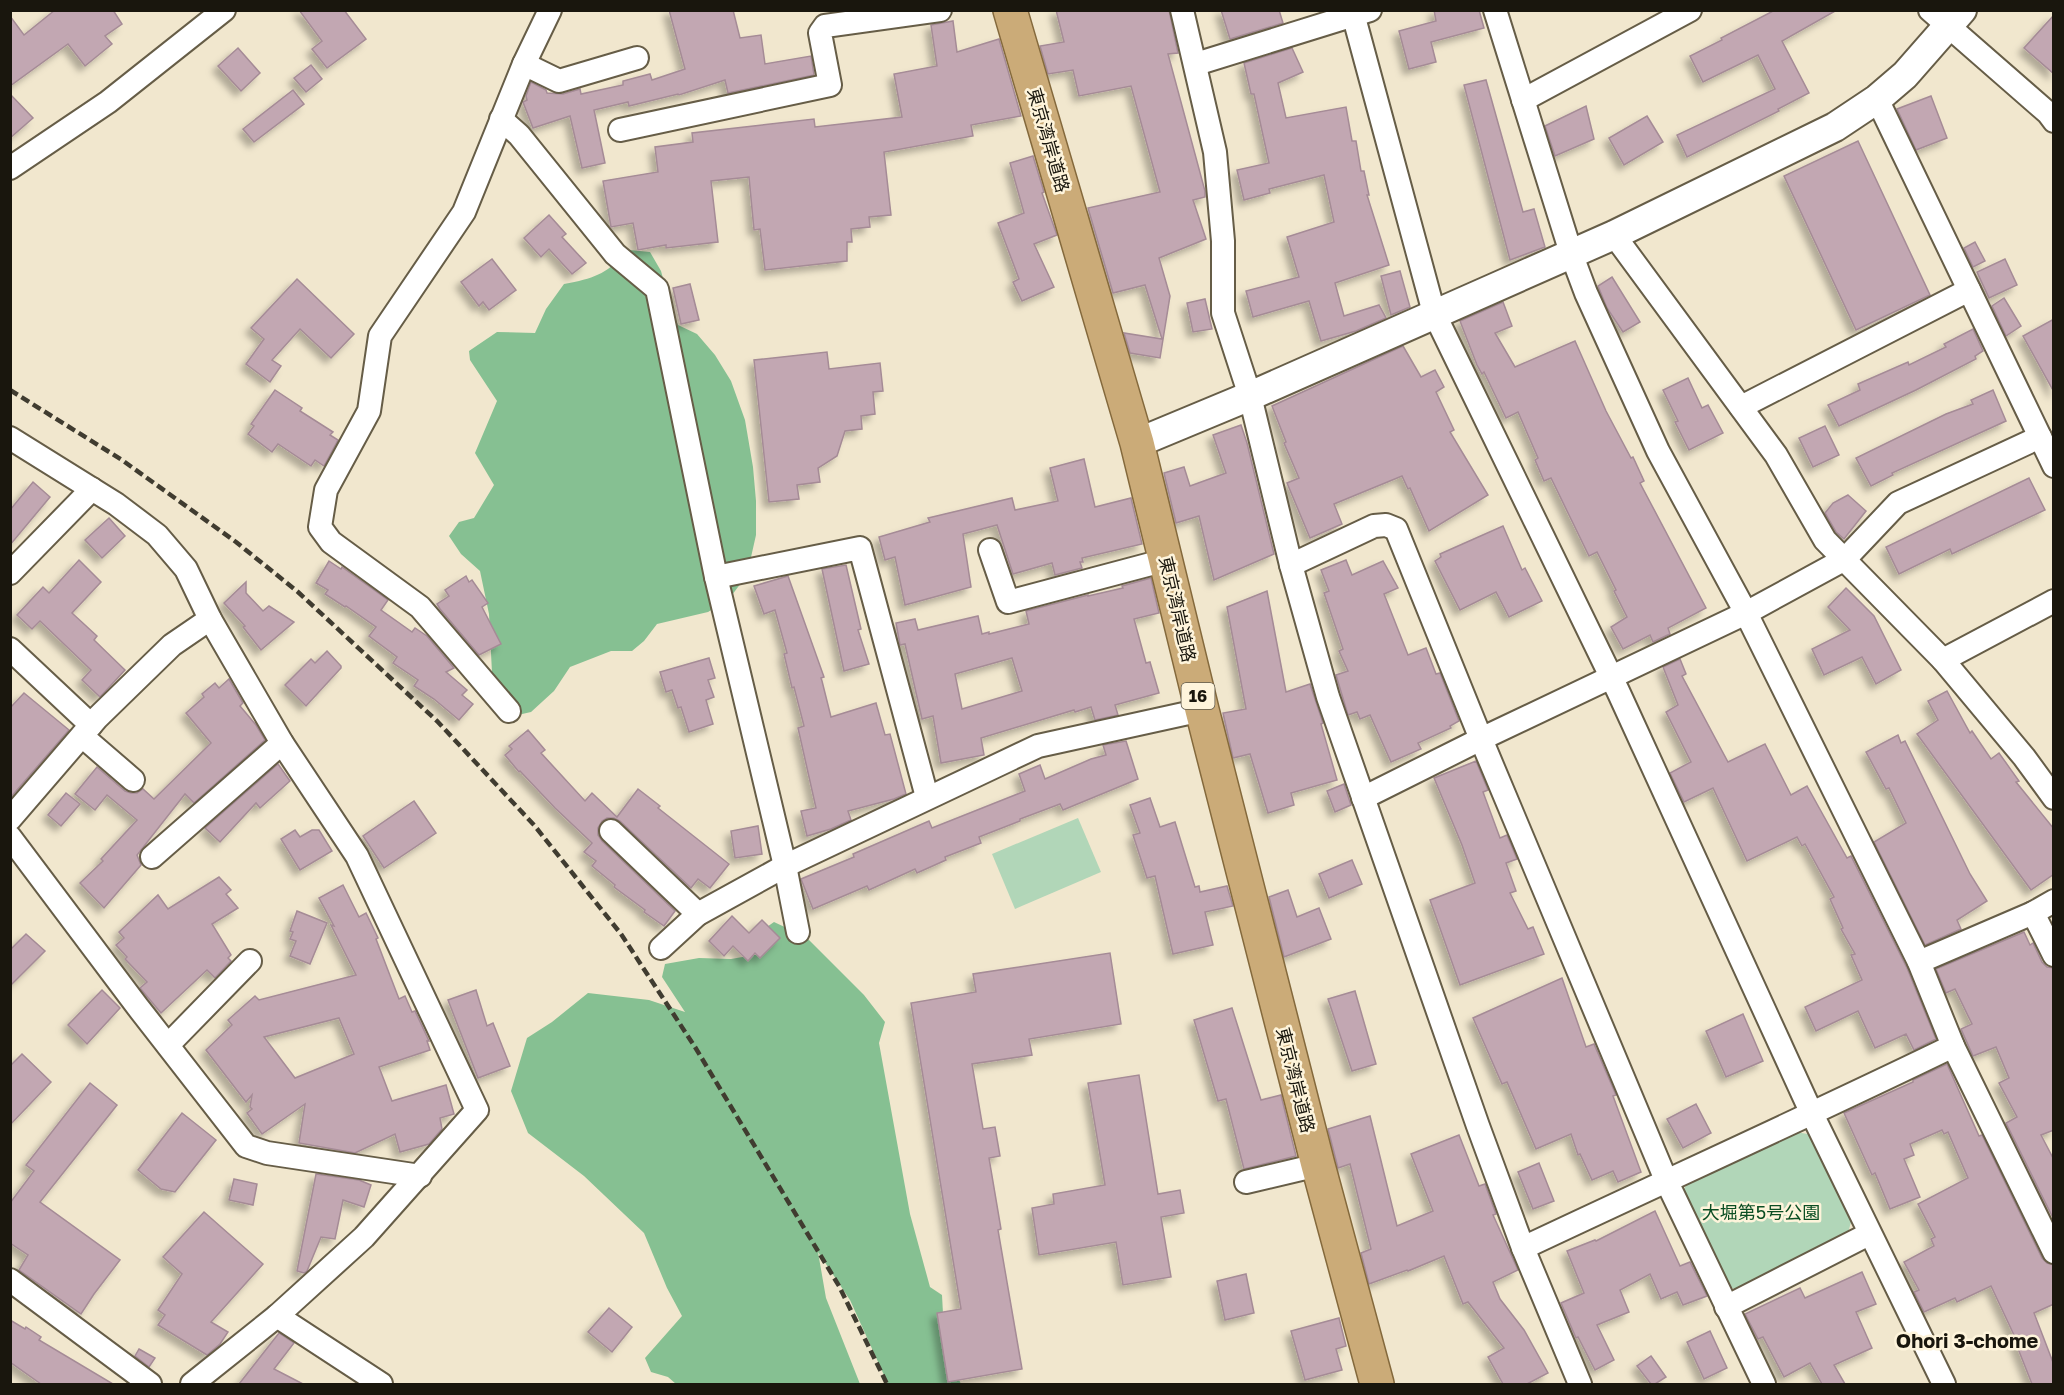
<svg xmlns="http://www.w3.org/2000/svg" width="2064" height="1395" font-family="'Golos Text','Noto Sans JP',sans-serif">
<defs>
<filter id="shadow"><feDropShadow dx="-5.5" dy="5.5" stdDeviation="3" flood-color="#0004"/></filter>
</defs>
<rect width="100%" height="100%" fill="#f1e7ce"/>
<g fill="#b1d6b8">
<path d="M1078 818 1101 872 1015 909 992 854Z"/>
<path d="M1795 1132 1808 1134 1851 1222 1848 1233 1739 1291 1730 1287 1683 1191 1690 1178Z"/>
</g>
<g fill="#86c092">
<path d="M629 250 650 252 661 271 672 311 678 325 697 334 715 355 731 381 745 420 753 467 756 501V535L747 575 729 599 708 612 657 624 644 641 632 651H611L570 667 554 691 531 712 509 717 493 692 489 614 480 571 461 554 449 536 459 522 474 518 494 485 475 453 497 401 470 360 469 351 497 332 535 333 546 309 564 284C596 278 606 274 629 250Z"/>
<path d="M774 922 806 937 864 995 885 1022 879 1043 910 1214 930 1287 942 1295 945 1351 961 1384H888L850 1300 818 1252 826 1298 860 1384H676L668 1377 651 1372 645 1358 682 1316 667 1288 644 1233 584 1176 528 1133 511 1091 527 1038 552 1022 588 993 649 1000 685 1012 662 977 665 964 699 958 731 959 760 954 764 929Z"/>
</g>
<g fill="#c2a7b2" stroke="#a58b96" stroke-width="1.5" fill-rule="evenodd" filter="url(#shadow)">
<path d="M55 10H113L122 24 105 36 112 44 85 66 68 44 10 86V16L24 35Z"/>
<path d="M299 10H344L366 39 327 68 312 49 322 41Z"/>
<path d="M669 10H733L740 38 761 35 765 64 811 56 814 75 728 93 725 80 679 95 678 94 629 106 628 102 594 110 605 163 582 168 570 116 533 128 523 102 527 100 526 96 531 82 546 90 547 93 563 94 580 89 581 94 623 85V81L650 74 652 80 685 69Z"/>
<path d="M1056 10H1169L1178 53 1168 54 1205 191V197L1193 200 1206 239 1159 258 1170 296 1160 358 1130 353 1124 333 1162 339 1145 285 1113 293 1088 208 1160 192 1131 86 1079 96 1073 70 1048 74 1040 46 1064 42Z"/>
<path d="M1221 10H1279L1283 23 1230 39Z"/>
<path d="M1434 10H1479L1484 28 1431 42 1436 62 1409 69 1399 31 1436 21Z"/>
<path d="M1775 10H1837L1782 41 1809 93 1778 109 1779 111 1687 157 1677 135 1775 89 1758 55 1703 82 1690 56 1722 40 1721 38Z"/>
<path d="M2054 15V74L2024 48Z"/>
<path d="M953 21 957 52 999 39 1021 116 971 125 973 136 884 152 891 215 869 217 870 227 851 229 852 242H847V261L765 270 760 229 754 230 749 177 711 181 718 242 666 248V245L638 250 633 223 611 227 603 181 658 172 655 147 693 142 692 133 814 119 815 127 902 117 894 74 937 66 931 25Z"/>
<path d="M238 48 260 73 241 91 218 66Z"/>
<path d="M1292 48 1303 72 1278 83 1286 118 1346 107 1352 141H1356L1361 171H1364L1369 195H1367L1389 265 1335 283 1344 316 1379 305 1386 318 1356 331 1321 341 1309 301 1253 317 1246 291 1299 277 1287 237 1334 222 1324 175 1269 189 1270 193 1244 200 1237 170 1269 163 1254 94H1251L1244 63Z"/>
<path d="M311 65 322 79 306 92 294 78Z"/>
<path d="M1486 80 1523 212 1534 209 1545 247 1510 260 1464 85Z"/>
<path d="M293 90 304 104 254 142 243 129Z"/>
<path d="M10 94 33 118 10 138Z"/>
<path d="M1931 96 1947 138 1916 150 1897 109Z"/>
<path d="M1586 106 1594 139 1555 156 1545 126Z"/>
<path d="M1647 116 1663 142 1624 165 1609 138Z"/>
<path d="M1858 141 1930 295 1856 330 1784 176Z"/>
<path d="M1033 156 1044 192 1042 193 1057 235 1034 244 1054 287 1022 301 1013 282 1019 279 998 223 1024 213 1010 163Z"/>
<path d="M549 215 566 234 562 237 586 263 572 274 549 249 541 257 524 238Z"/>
<path d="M1975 242 1985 261 1973 267 1964 248Z"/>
<path d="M492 259 516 290 489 310 483 302 479 306 461 282Z"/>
<path d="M2005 259 2017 285 1989 298 1977 272Z"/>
<path d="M1400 271 1410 307 1391 315 1381 276Z"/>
<path d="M1612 277 1640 322 1623 332 1607 308 1598 286Z"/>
<path d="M297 279 354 334 331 358 300 329 272 360 281 366 270 382 246 364 264 339 251 328Z"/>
<path d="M690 284 699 320 681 324 673 288Z"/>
<path d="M2004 298 2021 326 2006 336 1992 306Z"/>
<path d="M1205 299 1212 329 1193 332 1187 303Z"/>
<path d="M1503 302 1512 326 1495 333 1515 367 1575 341 1606 411 1631 458 1633 457 1644 481 1640 483 1706 608 1668 628 1670 634 1653 642 1650 635 1623 649 1611 627 1627 617 1614 591 1616 590 1597 552 1589 556 1551 478 1544 481 1535 460 1538 458 1518 412 1506 418 1484 372 1482 374 1477 365 1460 321Z"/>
<path d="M2054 319V392L2023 336Z"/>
<path d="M1973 329 1983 351 1975 356 1976 359 1916 390 1839 426 1828 405 1860 390 1858 384 1908 362 1909 365 1946 347 1944 344Z"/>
<path d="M1403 346 1421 377 1435 370 1444 387 1436 392 1454 430 1450 432 1488 495 1429 531 1410 488 1408 489 1402 476 1334 504 1342 524 1310 538 1287 483 1299 478 1284 443 1286 442 1272 406Z"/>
<path d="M827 352 829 369 880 363 883 391 873 392 875 414 861 416 862 429 845 431 837 456 818 468 820 482 797 485 799 499 769 502 754 360Z"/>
<path d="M1688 378 1702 408 1708 405 1723 433 1689 450 1675 422 1678 421 1663 390Z"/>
<path d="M275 390 302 408 300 411 333 432 330 435 338 440 324 466 315 460 311 466 278 444 272 452 248 434 254 426 251 424Z"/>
<path d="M1993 390 2006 421 1892 473 1893 475 1871 486 1856 458 1946 414 1973 404 1971 400Z"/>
<path d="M1241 425 1247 443 1274 554 1214 580 1199 516 1176 523 1164 473 1184 467 1190 486 1226 473 1213 435Z"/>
<path d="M1825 426 1839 455 1813 467 1799 438Z"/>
<path d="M1084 459 1095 507 1131 498 1142 544 1082 558 1083 562H1080L1082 568 1055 575 1052 563 1013 574 997 525 963 534 971 587 905 605 895 557 885 560 879 537 930 522 928 518 1012 498 1015 510 1058 501 1050 468Z"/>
<path d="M2029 478 2045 510 1952 554 1950 549 1899 574 1886 547Z"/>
<path d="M33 482 50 497 10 545V510Z"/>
<path d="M1848 495 1866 511 1844 539 1836 532 1825 513 1833 503Z"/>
<path d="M109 518 125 536 102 558 85 540Z"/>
<path d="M1503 526 1522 570 1525 568 1542 601 1509 617 1496 592 1460 610 1435 561 1441 557 1440 554Z"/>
<path d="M79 560 101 582 72 613 97 636 94 640 125 670 100 697 82 680 91 670 40 621 32 629 17 615 43 587 49 593Z"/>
<path d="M1346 560 1352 575 1383 561 1398 588 1384 594 1408 655 1426 648 1436 674 1440 673 1459 721 1450 726 1451 728 1418 743 1421 749 1391 762 1370 715 1360 719 1357 712 1348 715 1336 675 1348 671 1339 651 1343 649 1324 593 1329 591 1321 570Z"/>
<path d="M329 561 341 569 342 567 388 600 381 610 412 632 415 628 427 636 454 668 446 672 467 690 462 695 473 704 459 720 434 699 414 686 418 680 393 663 397 657 369 636 376 627 346 606 345 607 325 594 328 590 316 583Z"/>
<path d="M846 565 861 629 858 630 869 664 844 671 822 569Z"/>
<path d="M466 576 469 582 472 580 488 603 482 607 501 644 479 655 440 609 437 604 449 596 445 590Z"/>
<path d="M788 576 824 677 821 678 822 681 831 717 876 703 885 735 890 734 906 794 894 799 848 811 851 820 831 829 807 836 801 811 816 808 798 728 804 726 794 687 792 688 784 654 787 653 775 610 764 614 754 586Z"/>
<path d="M1151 578 1159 613 1134 619 1146 663 1150 662 1159 693 1115 705 1118 715 1095 720 1091 707 1075 712 1074 710 981 738 984 755 941 763 933 716 922 719 905 644 900 645 896 623 915 619 918 630 978 616 982 634 989 632V634L1029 624 1026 611 1088 595V596L1123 588 1122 586ZM1012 658 1022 691 962 709 955 674Z"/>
<path d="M246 582V593L263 611 269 606 294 622 261 650 243 627 245 626 224 603Z"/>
<path d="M1846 588 1874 616 1901 670 1876 684 1862 657 1824 675 1812 649 1850 630 1828 607Z"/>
<path d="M1267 591 1286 692 1310 684 1323 723 1321 724 1337 780 1291 793 1294 805 1268 813 1250 754 1233 758 1223 713 1246 709 1227 607Z"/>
<path d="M327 651 341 666V668L306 706 285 685 311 659 315 663Z"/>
<path d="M709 658 715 678 708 680 714 697 706 700 713 724 689 732 681 707 678 708 672 690 666 692 660 672Z"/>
<path d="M1680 659 1686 674 1682 676 1728 762 1765 744 1791 795 1807 786 1847 858 1851 856 1907 968 1936 1039 1914 1050 1906 1034 1875 1048 1858 1011 1816 1031 1805 1007 1862 980 1851 955 1855 954 1841 929 1843 928 1830 899 1834 897 1805 844 1802 846 1797 837 1747 861 1713 788 1684 802 1670 773 1691 762 1666 712 1678 705 1663 667Z"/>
<path d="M229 679 243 703 240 706 256 725 265 740 194 803 185 794 137 855 141 865 104 908 80 883 103 861 101 859 137 820 107 795 95 810 75 794 97 767 125 791 131 793H137L143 789 154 799 211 743 186 713 204 697 202 694 215 683 219 688Z"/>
<path d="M1947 691 1970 733 1972 731 1991 759 1999 753 2019 781 2016 782 2054 829V874L2031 890 1917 734 1938 720 1928 701Z"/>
<path d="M24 693 69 730 10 798V708Z"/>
<path d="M528 730 545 750 541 753 585 801 592 793 617 817 638 789 660 806 658 808 729 864 710 888 698 879 691 888 620 821 614 818H607L602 821 598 828V835L602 841 675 911 664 926 644 912 645 910 614 887 615 885 592 866 596 861 584 852 592 843 555 808 520 771 519 772 505 755 512 749 509 746Z"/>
<path d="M1898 735 1901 743 1905 741 1970 874 1987 901 1957 920 1961 929 1925 945 1874 842 1906 823 1889 788 1886 789 1866 752Z"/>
<path d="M1126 741 1138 779 1063 810 1060 804 1020 819V821L979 837 981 843 945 857 946 860 917 873 915 869 869 890 867 886 813 909 801 879 854 857 853 854 929 821 932 828 1025 791 1019 774 1040 765 1045 779 1091 759 1106 755 1103 745Z"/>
<path d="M1476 761 1488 790 1483 792 1500 838 1507 835 1517 859 1506 863 1516 891 1510 893 1528 929 1533 927 1544 954 1460 985 1430 900 1475 883 1462 845 1434 778Z"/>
<path d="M278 764 290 781 260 808 256 803 220 842 205 828Z"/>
<path d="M1344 784 1351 805 1335 812 1327 791Z"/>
<path d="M66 793 80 804 61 826 48 815Z"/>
<path d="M1150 798 1160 827 1175 822 1195 887 1199 886 1200 892 1227 886 1233 906 1205 912 1213 945 1173 954 1155 876 1147 878 1133 835 1140 833 1130 805Z"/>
<path d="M414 801 436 833 384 868 363 836Z"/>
<path d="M758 826 762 854 735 858 731 831Z"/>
<path d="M295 830 300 837 312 830H319L332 851 300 870 281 839Z"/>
<path d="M1352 860 1362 884 1329 898 1319 874Z"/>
<path d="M219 877 231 890 226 894 238 908 212 924 231 955 228 958 231 961 215 978 207 970 161 1013 140 988 147 982 125 959 127 957 116 945 124 938 119 932 158 895 168 909Z"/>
<path d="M343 885 359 917 366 913 378 938 376 939 399 999 405 996 412 1012 415 1011 429 1041H427L430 1050 379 1067 392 1101 446 1085 454 1114 440 1118 442 1129 429 1144 400 1152 395 1134 355 1153 299 1143 305 1104 262 1134 247 1113 252 1109 250 1107 252 1095 246 1102 206 1050 232 1025 228 1020 255 996 259 1000 356 975 331 925 334 926 319 898ZM339 1018 354 1054 295 1078 264 1037Z"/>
<path d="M1288 890 1297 917 1319 908 1331 939 1284 957 1269 897Z"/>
<path d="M297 911 327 923 310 964 290 956 296 941 290 939 293 932 290 931Z"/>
<path d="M732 916 749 933 762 920 780 938 760 958 755 953 748 961 733 946 724 956 709 941Z"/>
<path d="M2024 932 2030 945 2033 943 2042 962 2047 967 2054 968V1130L2041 1135 2054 1160V1220L2006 1123 2017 1117 1999 1083 2009 1078 1996 1047 1973 1056 1961 1029 1972 1024 1955 989 1946 993 1936 969Z"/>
<path d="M26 934 45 951 10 986V950Z"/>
<path d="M1110 953 1121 1024 1029 1039 1032 1055 972 1064 983 1129 995 1127 1000 1156 989 1158 1001 1229 998 1230 1022 1369 948 1382 937 1313 961 1309 911 1003 976 992 973 974Z"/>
<path d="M1562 978 1586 1047 1594 1044 1616 1095 1613 1096 1641 1172 1618 1182 1613 1171 1592 1180 1580 1154 1578 1155 1571 1134 1536 1149 1507 1082 1502 1084 1473 1018Z"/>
<path d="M102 990 120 1008 87 1044 68 1025Z"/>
<path d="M476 990 487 1026 493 1023 510 1066 478 1078 448 1000Z"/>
<path d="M1355 991 1376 1064 1352 1071 1328 999Z"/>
<path d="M1232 1008 1261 1100 1281 1095 1296 1156 1244 1169 1226 1099 1218 1101 1194 1020Z"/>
<path d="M1743 1014 1763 1061 1726 1077 1706 1031Z"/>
<path d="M22 1054 51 1082 10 1125V1066Z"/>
<path d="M1947 1064 1979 1136 1982 1135 2042 1258 2047 1263 2054 1265V1304L2034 1313 2054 1365V1384H2032L2013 1336 2014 1335 1991 1286 1957 1302 1955 1298 1924 1312 1914 1292 1919 1290 1904 1262 1934 1246 1931 1239 1935 1237 1918 1204 1968 1178 1948 1132 1944 1134 1942 1130 1910 1144 1914 1155 1904 1159 1920 1197 1890 1209 1875 1173 1872 1175 1844 1113 1913 1082V1080Z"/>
<path d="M1139 1075 1158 1194 1180 1190 1184 1213 1161 1217 1171 1277 1123 1285 1116 1242 1039 1255 1032 1208 1054 1204 1053 1194 1105 1185 1088 1083Z"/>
<path d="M90 1083 117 1105 40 1202 120 1260 94 1294 81 1314 19 1270 28 1255 10 1243V1203L34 1171 26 1165Z"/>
<path d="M1696 1104 1711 1133 1683 1148 1667 1119Z"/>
<path d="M182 1113 216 1140 175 1192 161 1189 138 1170Z"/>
<path d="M1370 1116 1397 1226 1433 1211 1411 1154 1459 1135 1479 1186 1485 1184 1496 1214 1493 1215 1518 1270 1493 1282 1500 1299 1524 1330 1548 1373 1527 1384H1503L1488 1357 1504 1348 1468 1302 1463 1304 1444 1256 1408 1271 1407 1270 1369 1284 1361 1253 1371 1249 1350 1164 1338 1168 1328 1129Z"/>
<path d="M1539 1163 1554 1201 1533 1209 1518 1172Z"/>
<path d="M316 1174 359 1180 371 1185 364 1207 343 1200 335 1239 321 1237 307 1271 304 1273 297 1271Z"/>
<path d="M234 1179 257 1184 253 1205 229 1200Z"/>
<path d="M1655 1211 1680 1266 1690 1262 1707 1296 1683 1305 1677 1292 1661 1299 1650 1274 1620 1290 1629 1312 1597 1325 1614 1360 1595 1370 1578 1337 1576 1338 1561 1303 1584 1293 1567 1251 1595 1240 1596 1241Z"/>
<path d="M204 1212 263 1264 211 1322 228 1332 220 1344 207 1355 158 1325 165 1315 158 1310 182 1274 163 1257Z"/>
<path d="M1862 1272 1876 1304 1856 1312 1872 1348 1834 1365 1845 1384H1822L1810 1363 1784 1377 1763 1337 1758 1339 1745 1314 1800 1288 1805 1298Z"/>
<path d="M1246 1274 1254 1313 1225 1320 1217 1281Z"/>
<path d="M609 1308 632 1327 612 1352 588 1332Z"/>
<path d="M1339 1318 1346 1346 1336 1349 1342 1370 1305 1380 1291 1331Z"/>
<path d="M10 1320 25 1329 26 1327 41 1337 39 1340 113 1384H41L10 1362Z"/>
<path d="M1710 1331 1727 1368 1704 1379 1687 1342Z"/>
<path d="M279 1333 294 1343 274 1369 303 1384H239Z"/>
<path d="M139 1349 155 1358 149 1367 135 1356Z"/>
<path d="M1651 1356 1666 1377 1655 1384H1651L1637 1366Z"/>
</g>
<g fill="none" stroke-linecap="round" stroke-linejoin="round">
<g stroke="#665d47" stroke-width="26">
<g id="minor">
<path d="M1182 10 1215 152 1223 241V313L1250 396 1291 565 1328 697 1478 1126 1523 1248 1580 1384"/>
<path d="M1352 10 1434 313 1618 691 1812 1114 1944 1384"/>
<path d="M1495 10 1571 253 1586 293 1658 451 1746 613 1919 962 1953 1046 2054 1252"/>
<path d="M1930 10 2048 113 2054 121"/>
<path d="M524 64 559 81 637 58"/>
<path d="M1196 64 1370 10"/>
<path d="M1877 99 2054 466"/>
<path d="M1523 100 1690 10"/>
<path d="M501 119 519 135 615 254 657 289 716 577 785 866 798 932"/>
<path d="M620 130 830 85 820 33 825 26 940 10"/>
<path d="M10 168 108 102 224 10"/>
<path d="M1614 235 1776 455 1825 540 1943 660 2024 757 2054 798"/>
<path d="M1741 407 1969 290"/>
<path d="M10 438 116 504 157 535 186 569 210 619 282 743 357 856 477 1110 364 1237 277 1316 192 1384"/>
<path d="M990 550 1008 602 1166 560"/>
<path d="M1291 565 1374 526 1386 525 1396 529 1481 739 1666 1180 1764 1384"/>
<path d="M10 573 92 489"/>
<path d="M716 577 860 548 927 797"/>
<path d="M10 649 91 725"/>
<path d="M1943 660 2054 601"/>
<path d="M509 711 420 607 331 542 320 527 326 490 369 411 380 336 464 212 524 64 550 10"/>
<path d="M82 736 133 780"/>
<path d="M1363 798 1481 739 1746 613 1845 559 1898 503 2040 437"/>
<path d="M10 819 97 718 172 645 210 619"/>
<path d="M611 831 698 914"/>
<path d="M10 837 137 1006 246 1146 267 1153 420 1176"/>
<path d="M152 857 282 743"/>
<path d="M2033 913 2054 955"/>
<path d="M661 948 698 914 785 866 1038 746 1202 710"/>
<path d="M1919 962 2033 913 2054 901"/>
<path d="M168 1045 250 961"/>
<path d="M1246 1182 1318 1165"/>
<path d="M1523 1248C1667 1180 1811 1115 1953 1046"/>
<path d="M10 1280 150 1384"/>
<path d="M1726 1307 1869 1234"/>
<path d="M277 1316 381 1384"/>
</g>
</g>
<g stroke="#665d47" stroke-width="32">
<path id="tertiary" d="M1137 443 1250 396 1614 235 1835 127 1877 99 1905 75 1962 10"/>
</g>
<g stroke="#84693c" stroke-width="36">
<path id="trunk" d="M1010 10 1137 443 1202 710 1318 1165 1377 1384"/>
</g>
<use href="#minor" stroke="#fff" stroke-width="22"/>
<use href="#tertiary" stroke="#fff" stroke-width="28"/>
<use href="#trunk" stroke="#cbab78" stroke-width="33"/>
<path stroke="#403c30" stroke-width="4.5" stroke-dasharray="9 4.5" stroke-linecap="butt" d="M10 390 122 460 236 542 298 592 437 721 534 825 621 934 695 1047 839 1286 887 1384"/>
</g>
<g text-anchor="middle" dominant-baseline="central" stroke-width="5" stroke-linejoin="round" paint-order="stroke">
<rect fill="#fef4db" stroke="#5e594b" stroke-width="1.5" x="1181.5" y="683" width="33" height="26" rx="4.5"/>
<g font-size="16" font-weight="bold" fill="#19160d">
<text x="1198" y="696">16</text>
</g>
<g font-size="18" fill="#19160d" stroke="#fef4db">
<text transform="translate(1049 140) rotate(74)">東京湾岸道路</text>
<text transform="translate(1178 609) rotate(77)">東京湾岸道路</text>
<text transform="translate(1296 1080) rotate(76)">東京湾岸道路</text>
</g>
<g font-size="18" fill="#0b4e23" stroke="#fef4db">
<text x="1761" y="1212">大堀第5号公園</text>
</g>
<g font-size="20" font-weight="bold" fill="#19160d" stroke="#fef4db">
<text x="1967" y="1340">Ohori 3-chome</text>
</g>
</g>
<rect width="2064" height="1395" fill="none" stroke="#19160d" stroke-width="24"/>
</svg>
